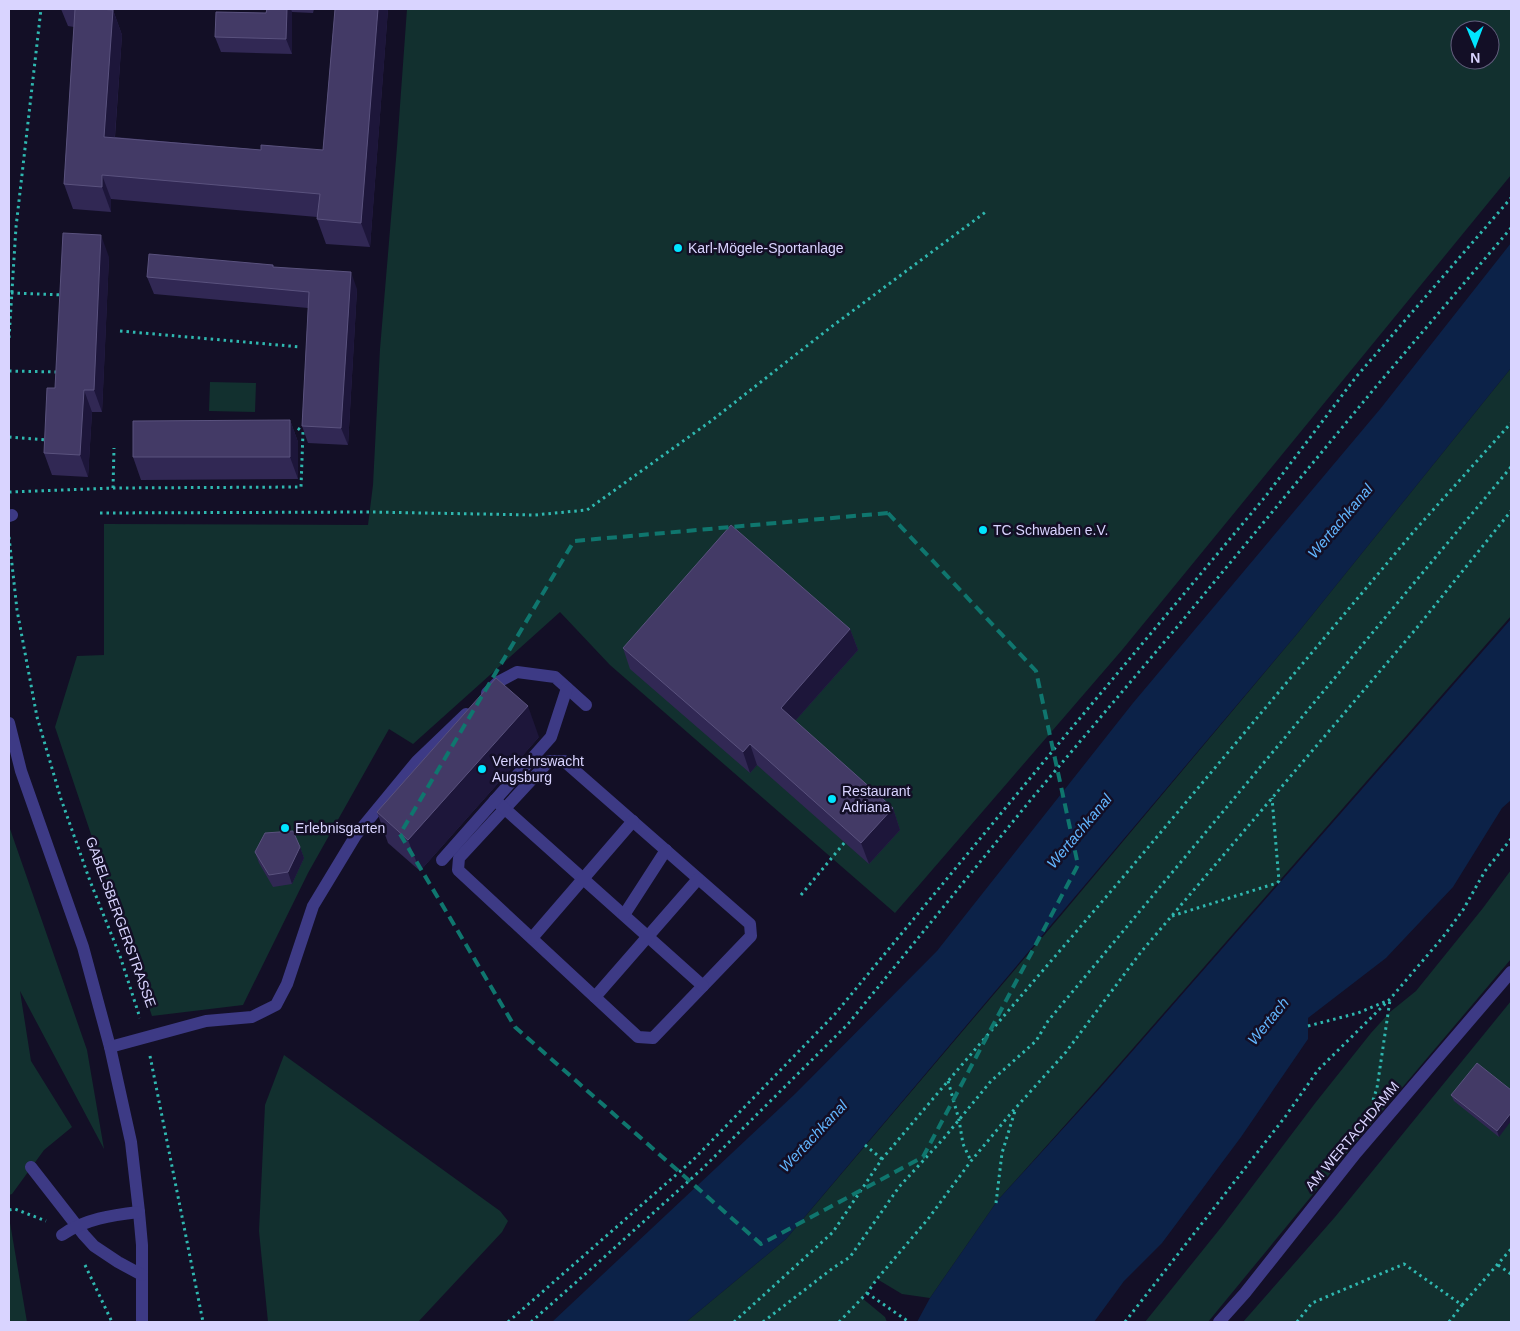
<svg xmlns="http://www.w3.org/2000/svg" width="1520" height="1331" font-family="Helvetica,sans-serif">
<rect width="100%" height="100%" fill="#130f26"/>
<g fill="#12302f" fill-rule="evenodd">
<path d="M407 9H1511V175L1122 650 895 913 610 665 560 612 413 744 389 729 308 873 243 1005 152 1016 55 727 77 656 104 655V524L368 525 373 485 380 349 397 147ZM1460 30H1490V60H1460Z"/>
<path d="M1511 368V616L1100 1086 998 1200 930 1298 902 1294 877 1279 862 1298 885 1317 887 1322H686L786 1239 1063 913 1296 635Z"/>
<path d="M210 382 256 383 255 412 209 411Z"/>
<path d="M9 826 87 1050 104 1149 20 991 31 1061 72 1127 44 1150 12 1194 9 1195Z"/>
<path d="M1511 870V959L1351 1148 1208 1322H1145L1223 1225 1316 1102 1371 1033 1390 1012 1416 991 1483 908Z"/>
<path d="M1511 1001V1322H1243L1335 1217Z"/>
<path d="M284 1055 500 1211 508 1221 502 1232 418 1322H268L259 1231 265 1105Z"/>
<path d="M9 1217 27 1322H9Z"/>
</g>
<g fill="#0c2248">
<path d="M1511 243V368L1296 635 786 1239 686 1322H552L796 1093 937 951 1133 703 1381 408Z"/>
<path d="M1511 619V800L1502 808 1453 887 1386 958 1308 1018V1039L1241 1137 1162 1243 1124 1281 1094 1322H917L930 1298 998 1200 1101 1087Z"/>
</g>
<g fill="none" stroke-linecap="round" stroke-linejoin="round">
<g stroke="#2fb8b0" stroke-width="3" stroke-dasharray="2.5 4" stroke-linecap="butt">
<path d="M11 293 63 295"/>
<path d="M120 331 301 347"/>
<path d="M9 338 16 227 41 9"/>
<path d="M9 371 60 372"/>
<path d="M9 437 48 440"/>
<path d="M113 488 114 448"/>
<path d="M9 492 113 488 301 487 303 432 296 427"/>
<path d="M100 513 369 512 535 515 587 510 711 421 831 327 987 211"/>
<path d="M9 537 17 610 37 717 61 799 90 881 120 956 140 1018"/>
<path d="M801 895 845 842"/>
<path d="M1172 916 1277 883 1279 881 1272 798"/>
<path d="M1308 1026 1358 1013 1387 1001"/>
<path d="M150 1056 203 1322"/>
<path d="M948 1081 959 1120 963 1144 971 1161"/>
<path d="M1373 1100 1377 1088 1390 1000"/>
<path d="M865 1145 882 1159"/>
<path d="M996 1203 1002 1153 1015 1111"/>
<path d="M9 1210 15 1209 46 1221"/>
<path d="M85 1265 112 1322"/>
<path d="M1498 1265 1511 1274"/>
<path d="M867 1293 909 1322"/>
<path d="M508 1322 693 1160 835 1014 1065 736 1265 497 1356 377 1511 198"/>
<path d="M531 1322 591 1269 702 1169 848 1024 1033 797 1177 627 1374 389 1511 228"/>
<path d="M734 1322 833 1232 882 1159 948 1081 1124 876 1415 530 1511 423"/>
<path d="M763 1322 833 1268 850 1257 899 1187 944 1138 991 1081 1036 1041 1048 1021 1511 467"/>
<path d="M839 1322 867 1293 877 1279 928 1219 971 1161 1012 1112 1066 1052 1141 952 1415 630 1511 511"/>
<path d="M1125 1322 1285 1117 1318 1070 1390 999 1443 937 1463 910 1485 871 1511 839"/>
<path d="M1297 1322 1312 1303 1404 1264 1462 1305 1511 1249"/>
<path d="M1449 1322 1462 1305"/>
</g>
<g stroke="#3d3a85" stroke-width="12">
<path d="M9 516 12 515"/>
<path d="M487 693 498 682 517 672 555 677 586 705"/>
<path d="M9 723 21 771 83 947 110 1047 131 1142 139 1212 142 1245V1322"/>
<path d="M549 761H564L750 924 751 936 653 1038 638 1037 458 870 459 858Z"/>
<path d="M495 800 703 986"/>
<path d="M442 860 551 737 567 688"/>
<path d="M624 915 666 850"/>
<path d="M532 938 633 821"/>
<path d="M595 997 698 879"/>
<path d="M110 1047 206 1021 252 1017 276 1005 287 984 313 906 356 835 417 761 466 714"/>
<path d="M31 1167 84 1235 94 1246 118 1262 142 1275"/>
<path d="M62 1235C84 1219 113 1215 139 1212"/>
<path d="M1219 1322 1245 1293 1356 1153 1511 972"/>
</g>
</g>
<g fill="#312854">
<path d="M61 9H111V10H113L122 35 115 137 261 150H323L335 9H388L370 247 326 244 317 219V217L111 199V212L73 209 64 184 74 27 68 26Z"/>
<path d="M267 9H314L313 13 292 12V54L221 52 215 37 266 13Z"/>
<path d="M109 257 102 412H92L88 477 52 475 44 453Z"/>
<path d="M274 267 357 289 348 445 308 443 302 426 308 308 154 294 147 277Z"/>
<path d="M290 420 298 442V479L141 480 133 457Z"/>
<path d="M850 629 858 650 795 721 893 808 900 830 869 864 757 765 750 773 630 669 623 648Z"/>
<path d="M539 737 420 871 388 843 377 812Z"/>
<path d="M300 847 304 858 292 884 273 887 259 863 255 852Z"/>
<path d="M1511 1090 1499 1137 1454 1101 1451 1095Z"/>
</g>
<g fill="#1d163a">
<path d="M287 9H291L292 12V54L286 39Z"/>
<path d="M378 9H388L370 247 361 223Z"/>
<path d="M113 10 122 35 113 161 104 137Z"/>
<path d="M102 175 111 199V212L102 187Z"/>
<path d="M101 235 109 257 102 412 94 390Z"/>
<path d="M351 272 357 289 348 445 341 428Z"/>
<path d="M84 390 92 412 88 477 80 455Z"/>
<path d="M290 420 298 442V479L290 457Z"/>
<path d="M850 629 858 650 788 729 781 708Z"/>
<path d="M528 706 539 737 420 871 408 840Z"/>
<path d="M750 744 757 765 750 773 743 752Z"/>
<path d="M893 808 900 830 869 864 861 843Z"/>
<path d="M300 847 304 858 292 884 288 872Z"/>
<path d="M1511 1113V1121L1499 1137 1497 1131Z"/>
</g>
<g fill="#433a66" stroke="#5a527e">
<path d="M75 9H99L113 10 104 137 261 150V145L323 150 335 9H378L361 223 317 219 320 194 102 175V187L64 184Z"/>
<path d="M267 9H287L286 39 215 37 216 12 266 13Z"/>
<path d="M63 233 101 235 94 390H84L80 455 44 453 47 388H55Z"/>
<path d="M149 254 273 265V267L351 272 341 428 302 426 309 292 147 277Z"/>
<path d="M290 420V457H133V421Z"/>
<path d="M731 525 850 629 781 708 893 808 861 843 750 744 743 752 623 648Z"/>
<path d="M496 678 528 706 408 840 377 812Z"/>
<path d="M293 831 300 847 288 872 269 875 255 852 265 833Z"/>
<path d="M1477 1063 1511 1090V1113L1497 1131 1451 1095Z"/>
</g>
<path fill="none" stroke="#0f766e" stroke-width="4" stroke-dasharray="10 6" stroke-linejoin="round" d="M888 513 1036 671 1078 865 923 1157 761 1244 515 1027 400 834 574 541Z"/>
<g fill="#00e5ff" stroke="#130f26" stroke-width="2">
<circle cx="678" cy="248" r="5"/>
<circle cx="983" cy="530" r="5"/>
<circle cx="482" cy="769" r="5"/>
<circle cx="832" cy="799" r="5"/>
<circle cx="285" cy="828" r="5"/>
</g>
<g text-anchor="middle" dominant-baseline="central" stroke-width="5" stroke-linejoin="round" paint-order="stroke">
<g font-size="14" fill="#d9d4ff" stroke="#130f26" text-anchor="start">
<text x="688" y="248">Karl-Mögele-Sportanlage</text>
<text x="993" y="530">TC Schwaben e.V.</text>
<text x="492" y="761">Verkehrswacht<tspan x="492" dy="16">Augsburg</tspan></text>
<text x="842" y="791">Restaurant<tspan x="842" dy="16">Adriana</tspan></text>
<text x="295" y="828">Erlebnisgarten</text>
</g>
<g font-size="14" fill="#d9d4ff" stroke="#130f26">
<text transform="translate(121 922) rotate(70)">GABELSBERGERSTRASSE</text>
<text transform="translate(1352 1136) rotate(-50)">AM WERTACHDAMM</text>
</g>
<g font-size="15" font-style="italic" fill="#62b6ff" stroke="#130f26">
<text transform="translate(1340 521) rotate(-50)">Wertachkanal</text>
<text transform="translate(1079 831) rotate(-50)">Wertachkanal</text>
<text transform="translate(1268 1021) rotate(-51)">Wertach</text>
<text transform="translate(813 1136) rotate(-47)">Wertachkanal</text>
</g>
</g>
<rect width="1520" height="1331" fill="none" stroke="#d9d4ff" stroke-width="20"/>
<g transform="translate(1475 45) rotate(179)"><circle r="24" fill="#130f26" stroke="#625e7d"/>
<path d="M0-4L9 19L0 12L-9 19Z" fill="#00e5ff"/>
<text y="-8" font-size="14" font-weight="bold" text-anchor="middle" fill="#d9d4ff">N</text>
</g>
</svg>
